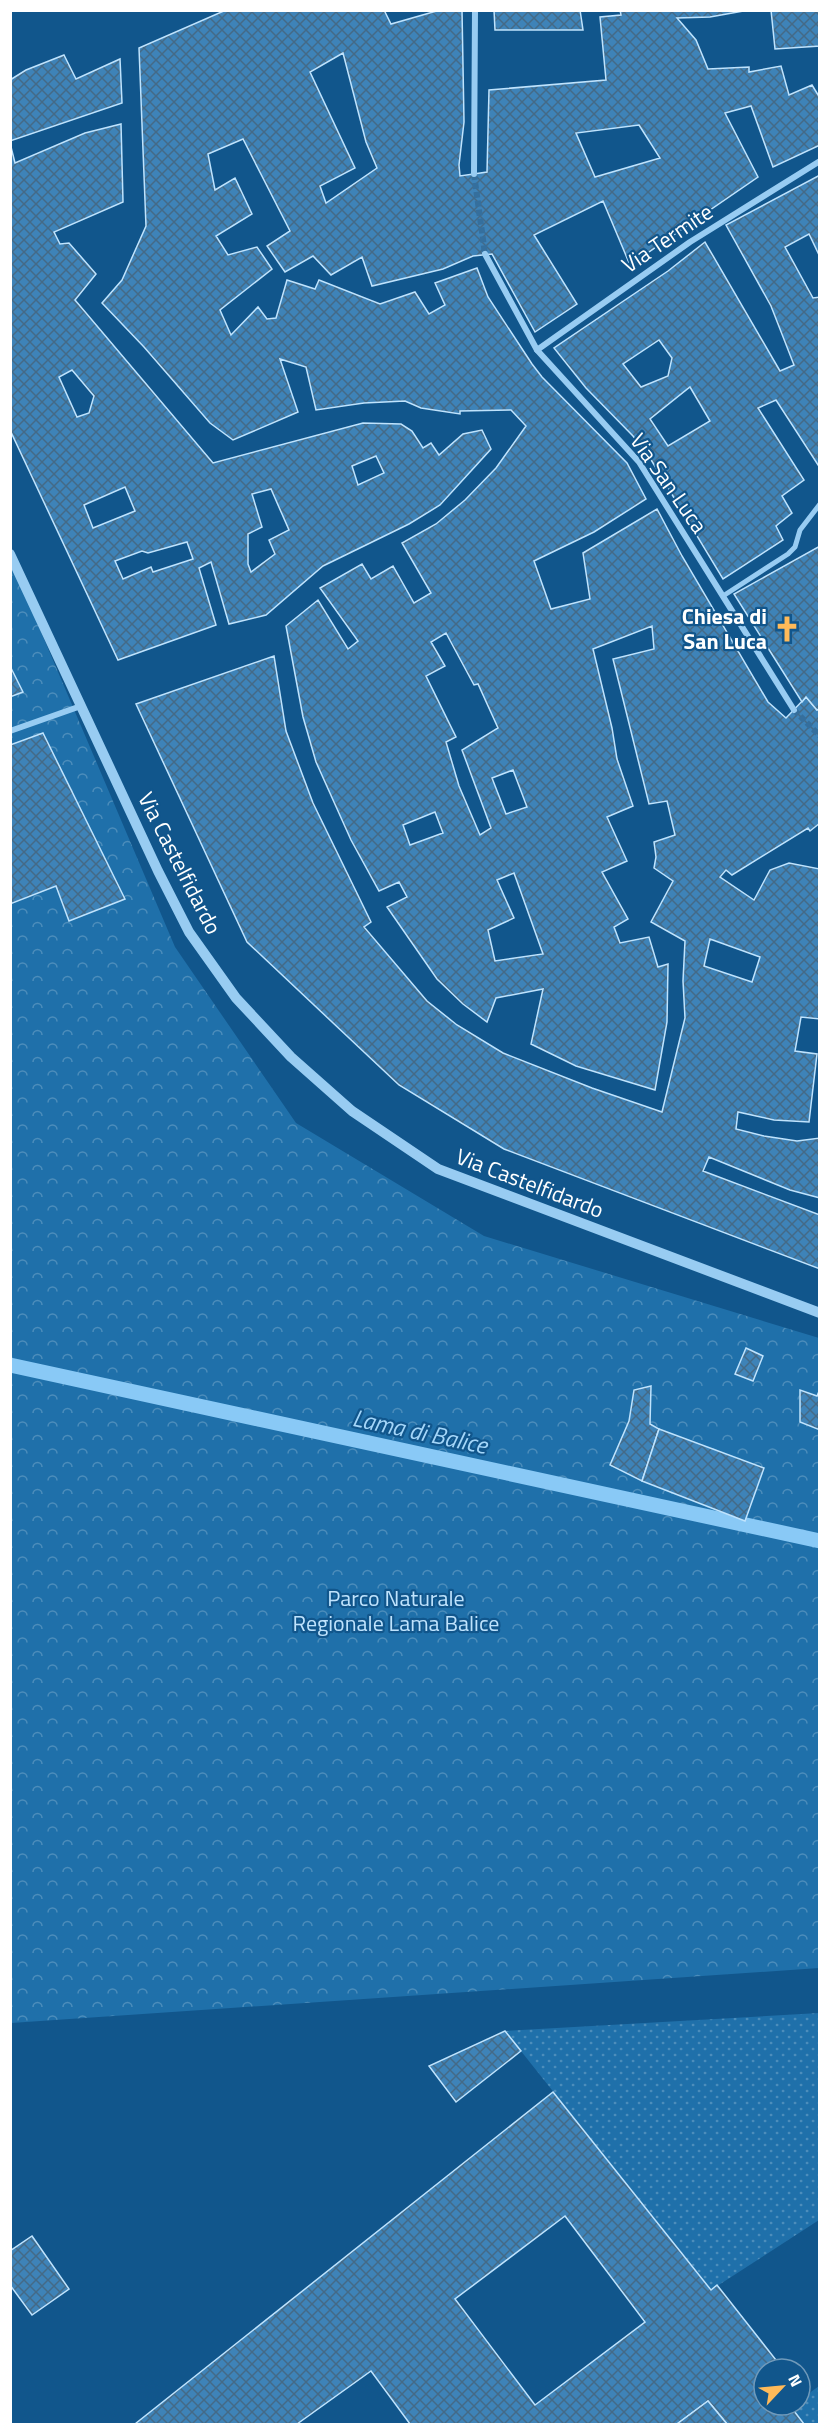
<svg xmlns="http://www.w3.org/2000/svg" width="830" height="2435" font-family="'Titillium Web',sans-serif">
<defs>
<pattern id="park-crowns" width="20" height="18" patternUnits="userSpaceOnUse" patternTransform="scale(1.5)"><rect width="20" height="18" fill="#1f70aa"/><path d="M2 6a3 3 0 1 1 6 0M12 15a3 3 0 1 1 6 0" fill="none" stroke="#4c8dbb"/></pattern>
<pattern id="garden-dots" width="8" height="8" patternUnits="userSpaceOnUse" patternTransform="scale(1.5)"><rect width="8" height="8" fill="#1f70aa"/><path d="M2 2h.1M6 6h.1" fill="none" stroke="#4c8dbb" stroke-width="1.8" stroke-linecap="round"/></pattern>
<pattern id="building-cross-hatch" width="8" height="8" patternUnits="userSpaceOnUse" patternTransform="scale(1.5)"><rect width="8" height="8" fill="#3e83b8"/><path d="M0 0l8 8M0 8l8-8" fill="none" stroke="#446a87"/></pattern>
</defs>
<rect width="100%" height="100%" fill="#11568c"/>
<path fill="url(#park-crowns)" d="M10 559 175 947 296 1123 484 1236 819 1338V1968L11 2023Z"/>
<g fill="url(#garden-dots)">
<path d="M819 2013V2220L711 2290 505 2031Z"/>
<path d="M819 2386V2424H804L791 2407 800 2405V2400Z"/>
</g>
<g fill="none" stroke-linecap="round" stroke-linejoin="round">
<path stroke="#89c9f6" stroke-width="15" d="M10 1365 820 1541"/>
</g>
<g fill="url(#building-cross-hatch)" stroke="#bfe3fd" stroke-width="1.5" fill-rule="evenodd">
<path d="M226 10H384L391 24 440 10H462L464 122 459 165 460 176 487 172 489 90 606 80 600 17 621 15 620 10H749L710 17 677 18 696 40 708 69 749 67V72L781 66 789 95 812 85 820 98V145L773 167 751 106 725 113 758 177 630 265 603 201 534 235 577 304 535 332 492 254 473 256 443 269 372 286 362 257 331 275 313 256 285 272 267 246 290 231 243 139 208 154 215 190 235 178 252 214 216 236 228 255 257 247 272 269 220 310 231 335 258 307 267 319 276 318 287 280 315 289 319 280 380 304 415 292 429 314 445 305 435 283 477 268 488 297 532 364 542 377 627 463 646 499 594 532 534 561 551 609 590 599 583 553 657 509 682 556 768 702 786 718 806 697 817 710 820 708V823L810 831 808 828 732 875 726 870 720 877 754 900 770 870 789 863 820 869V1019L801 1017 795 1051 817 1054 809 1122 774 1120 738 1112 736 1129 764 1136 797 1141 820 1138V1198L790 1190 709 1157 703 1171 820 1215V1269L504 1149 399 1085 247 942 136 704 274 656 286 731 313 803 371 922 364 927 427 1001 457 1025 503 1053 592 1088 662 1112 685 1018 683 981 685 941 651 922 673 881 654 868 656 857 654 842 675 835 667 801 649 804 613 659 654 649 652 626 593 649 612 728 617 759 633 806 607 817 627 861 602 872 628 919 614 927 620 943 649 937 658 967 668 964 667 1022 655 1090 576 1066 531 1044 543 989 496 998 487 1022 463 1004 437 979 387 907 407 897 399 882 379 891 351 840 316 762 303 717 286 626 318 600 348 649 358 641 320 588 362 564 371 579 393 566 414 603 431 593 402 543 436 524 465 500 496 468 526 426 511 410 460 411V414L421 408 405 401 364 403 316 410 306 367 280 359 298 412 233 440 210 423 144 347 102 303 122 280 146 226 139 48ZM343 53 366 142 377 168 326 203 320 186 355 168 310 72ZM639 125 660 158 595 177 576 133ZM446 633 474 685 478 684 498 728 462 750 491 828 480 835 459 786 446 742 456 737 426 676 445 666 431 642ZM513 770 527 807 506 814 492 778ZM435 812 443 833 410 845 403 825ZM514 873 543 954 495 961 488 930 514 918 497 880ZM710 939 760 957 752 982 704 966Z"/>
<path d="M494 10H580L583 30H495Z"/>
<path d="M771 10H820V46L775 49Z"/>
<path d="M64 55 76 79 120 59 122 103 10 141V80L26 70Z"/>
<path d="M121 124 123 202 54 232 60 244 69 243 96 274 75 300 213 463 363 423 401 424 412 431 423 448 431 443 439 455 463 434 482 430 491 449 440 505 409 524 323 566 266 615 229 624 211 562 199 568 216 625 118 660 10 430V143L15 163 85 133ZM72 370 94 396 89 413 77 417 59 377ZM376 456 384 473 358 485 352 466ZM125 487 135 511 93 528 84 505ZM271 489 289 530 269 540 275 554 251 572 248 564V534L262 527 252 494ZM187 542 193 559 153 572 151 567 123 579 115 561 142 551 148 553Z"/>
<path d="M820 175V257L809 234 785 247 813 298 820 297V468L776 400 758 408 804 480 782 496 792 513 776 526 783 540 723 579 650 458 633 436 586 388 554 348 668 271 705 242 780 371 794 365 771 306 726 225ZM659 340 672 358 668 376 641 387 623 364ZM690 387 710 421 668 446 650 419Z"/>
<path d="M820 546V708L817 710 806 697 802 702 734 594Z"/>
<path d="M10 666 23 692 10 697Z"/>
<path d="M43 733 125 899 69 921 56 886 10 904V745Z"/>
<path d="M746 1348 763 1356 753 1381 735 1374Z"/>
<path d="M651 1386 650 1424 659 1429 642 1481 610 1465 629 1421 634 1390Z"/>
<path d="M820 1389V1430L800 1422V1390L817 1396Z"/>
<path d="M659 1429 764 1468 745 1521 642 1481Z"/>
<path d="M505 2031 521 2051 456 2102 429 2066Z"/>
<path d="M553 2092 711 2290 717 2285 783 2369H764V2405H794L791 2407 804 2424H727L708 2401 677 2424H410L371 2371 297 2424H135ZM565 2216 645 2322 535 2405 455 2299Z"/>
<path d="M32 2236 69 2289 32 2315 10 2285V2251Z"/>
<path d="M708 2401 727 2424H677Z"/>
</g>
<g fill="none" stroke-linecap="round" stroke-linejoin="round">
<g stroke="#356f9d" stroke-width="6" stroke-dasharray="6 3" stroke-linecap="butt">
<path d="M474 174 485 254"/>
<path d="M794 710 820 736"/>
</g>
<path stroke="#98ccf2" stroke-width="5" d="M723 596 788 554 795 547 800 530 820 504"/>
<g stroke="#98ccf2" stroke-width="6">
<path d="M474 174 475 10"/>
<path d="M485 254 537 350 639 462 794 710"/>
<path d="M537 350 690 242 820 161"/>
<path d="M10 731 81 706"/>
</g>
<path stroke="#98ccf2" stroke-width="10" d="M10 554 158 871 189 932 236 998 291 1057 352 1111 438 1169 820 1313"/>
</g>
<defs>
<g id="church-bare" transform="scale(2.07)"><path d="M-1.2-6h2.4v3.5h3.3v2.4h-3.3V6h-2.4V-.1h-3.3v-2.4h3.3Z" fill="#ffba59" stroke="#11568c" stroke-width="2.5" paint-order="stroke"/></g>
</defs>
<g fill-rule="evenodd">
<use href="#church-bare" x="787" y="629"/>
</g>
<g text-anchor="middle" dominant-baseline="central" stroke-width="4.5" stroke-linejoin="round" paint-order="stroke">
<g font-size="22" fill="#fff" stroke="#11568c">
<text transform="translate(667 238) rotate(-34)">Via Termite</text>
<text transform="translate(669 483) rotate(55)">Via San Luca</text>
<text transform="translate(180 863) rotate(63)">Via Castelfidardo</text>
<text transform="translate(530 1183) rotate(21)">Via Castelfidardo</text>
</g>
<g font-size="22" font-weight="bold" fill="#fff" stroke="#11568c" text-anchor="end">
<text x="767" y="616">Chiesa di<tspan x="767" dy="25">San Luca</tspan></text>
</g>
<g font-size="22" fill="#bfe3fd" stroke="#11568c">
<text x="396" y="1598">Parco Naturale<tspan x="396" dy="25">Regionale Lama Balice</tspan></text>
</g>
<g font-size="24" font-style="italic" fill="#a4d6f9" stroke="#11568c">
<text transform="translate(420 1431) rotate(12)">Lama di Balice</text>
</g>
</g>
<rect width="830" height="2435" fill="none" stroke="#ffffff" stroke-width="24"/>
<g transform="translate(782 2387) rotate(64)"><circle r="28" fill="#11568c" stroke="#709aba" stroke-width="1.5"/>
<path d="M0-4.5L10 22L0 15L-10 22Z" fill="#ffba59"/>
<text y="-9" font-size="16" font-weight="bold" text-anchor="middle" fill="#ffffff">N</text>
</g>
</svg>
